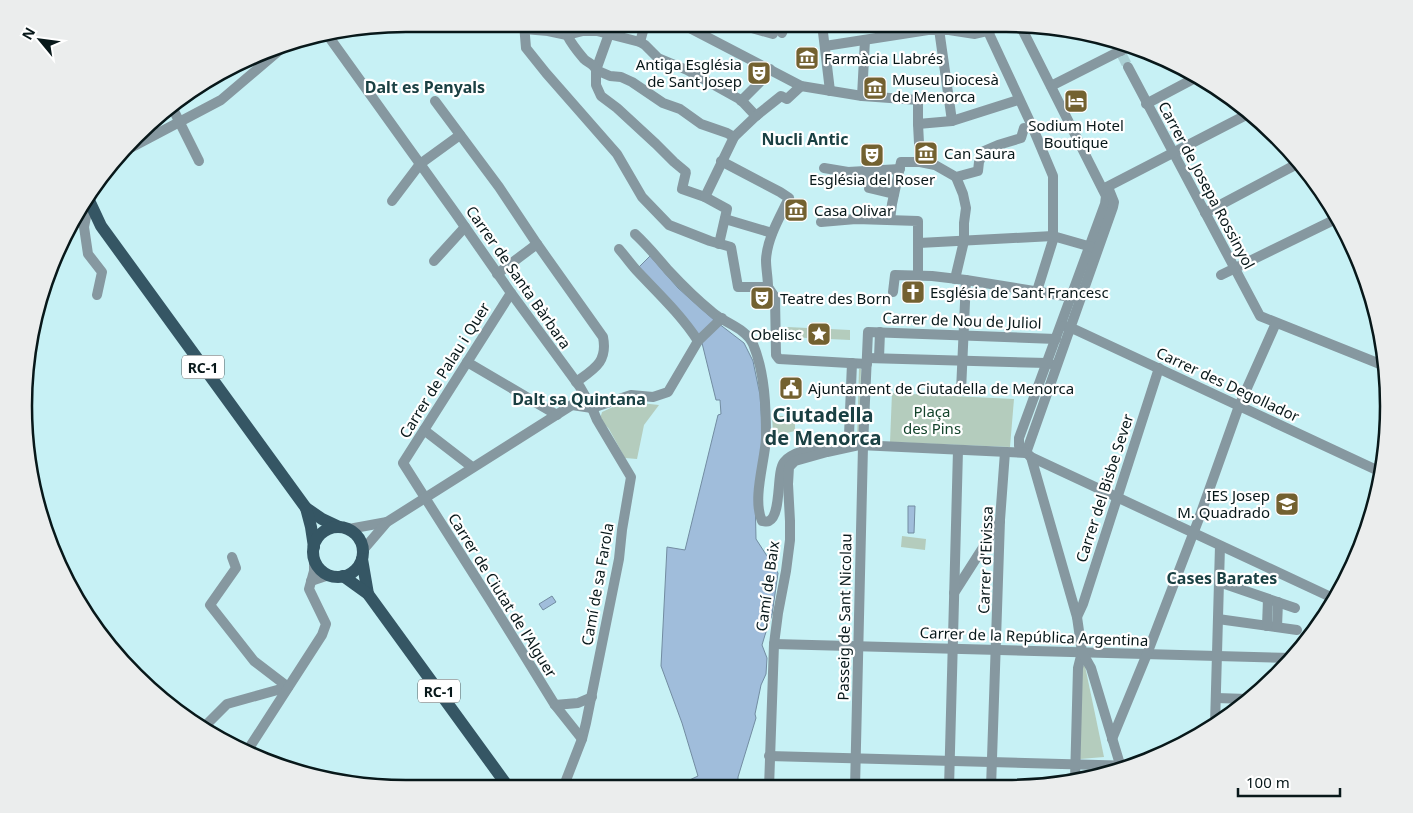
<svg xmlns="http://www.w3.org/2000/svg" width="1413" height="813" font-family="'Noto Sans',sans-serif">
<rect width="100%" height="100%" fill="#c7f1f5"/>
<g fill="#b4ccbd">
<path d="M787 327 808 328V338L787 337Z"/>
<path d="M830 329 850 330V340L829 339Z"/>
<path d="M859 369H861L859 439 857 441Z"/>
<path d="M892 393 1014 399 1010 447 890 442Z"/>
<path d="M631 402 659 405 644 425 637 459 625 458 609 429 600 419 602 412 615 406Z"/>
<path d="M772 416H783L784 420H793L795 418V431L778 435 777 431 776 430 773 432Z"/>
<path d="M902 536 926 539 925 550 901 547Z"/>
<path d="M1081 666H1085L1104 757 1080 759Z"/>
</g>
<g fill="#a0bddb" stroke="#728ca1">
<path d="M650 256 678 288 714 320 744 343 753 361 760 395 763 440 755 491 756 539 778 573 772 615 765 635 762 645 767 658 766 674 761 685 755 714 756 718 738 777V788H677V786L698 776 682 723 661 666 667 547 685 550 718 415 721 414 720 400H716L702 343 638 268Z"/>
<path d="M908 506H915L914 533H908Z"/>
<path d="M552 596 556 602 543 610 539 604Z"/>
</g>
<g fill="none" stroke-linecap="round" stroke-linejoin="round">
<path stroke="#aad0d4" stroke-width="10" stroke-dasharray="10 5" stroke-linecap="butt" d="M1122 55 1128 67"/>
<g stroke="#8698a0" stroke-width="10">
<path d="M524 24 526 48 546 73 617 154 642 197 669 225 710 241 731 247 738 287H768L775 297 776 355 779 359 867 364"/>
<path d="M682 24 801 86 862 96 918 100V124L920 162"/>
<path d="M738 24 773 34"/>
<path d="M822 24 830 91"/>
<path d="M985 25 1032 126 1053 176V240L1037 291"/>
<path d="M1020 25 1106 196 1105 204 1019 438V446L1031 457 1335 599"/>
<path d="M524 29 548 31 567 35 583 31H597L640 42 645 45 658 58 687 70 741 100 756 116"/>
<path d="M939 29 952 121"/>
<path d="M782 33 785 24"/>
<path d="M609 34 596 70V85L601 96 617 108 656 144 674 162 686 172 682 189 705 197 727 209 719 244"/>
<path d="M567 35C571 43 578 52 584 59 588 63 594 64 596 70L610 76 621 77 632 82 663 103 680 109 701 124 727 133 734 137"/>
<path d="M329 37 456 214 511 293 580 387 592 408 597 420 631 477 622 530 619 559 586 723 582 739 563 788"/>
<path d="M640 42 645 24"/>
<path d="M1117 42 1121 51"/>
<path d="M825 46 928 30H949L975 34 988 31 1000 25"/>
<path d="M1128 67 1260 316 1385 366"/>
<path d="M1051 86 1132 45"/>
<path d="M862 96 865 40"/>
<path d="M435 101 499 187 537 244"/>
<path d="M741 101 760 82 770 69"/>
<path d="M1146 104 1197 77"/>
<path d="M171 105 199 161"/>
<path d="M918 124 952 121 1018 100"/>
<path d="M132 147 221 100 288 43"/>
<path d="M721 161 780 192 789 198C780 217 767 238 766 260 766 269 768 278 768 287"/>
<path d="M824 168 848 172 900 169"/>
<path d="M870 170 869 188 894 194"/>
<path d="M1103 189 1250 113"/>
<path d="M705 197 734 137 756 116 781 96 787 99 801 86"/>
<path d="M392 201 420 164 460 135"/>
<path d="M87 212 84 227 88 254 102 272 97 295"/>
<path d="M1205 213 1299 163"/>
<path d="M725 219 772 233"/>
<path d="M890 220 892 204 901 162H920L935 165 956 177 978 171 979 162 984 151 998 145 1021 138 1024 128"/>
<path d="M821 222 856 219 918 221V276"/>
<path d="M635 234C647 245 657 257 668 270 682 285 696 299 712 312 724 323 746 328 753 344 765 373 766 407 766 438 765 461 752 499 762 521 764 521 767 522 769 521 782 515 776 472 784 462 792 450 830 444 845 440L849 435 852 363"/>
<path d="M919 243 1053 236 1095 248"/>
<path d="M619 249C626 257 632 266 639 273 660 295 682 316 698 341"/>
<path d="M434 261 465 227"/>
<path d="M497 274 537 244 603 337C608 362 594 369 576 382"/>
<path d="M1221 275 1338 218"/>
<path d="M955 279 964 241V223L966 208 963 194 956 177"/>
<path d="M893 292 895 275 932 276 966 280 1071 297 1076 298"/>
<path d="M511 293 403 463 490 600 555 705 582 739"/>
<path d="M1064 326 1076 330 1383 473"/>
<path d="M867 358 1047 363 1051 364"/>
<path d="M879 358 880 332"/>
<path d="M467 362 557 415"/>
<path d="M961 391 966 280"/>
<path d="M572 405 592 408 631 395 653 397 668 392 698 341 722 318"/>
<path d="M424 430 472 467"/>
<path d="M1026 453 1113 207 1114 202 1108 187"/>
<path d="M1031 457 1077 617 1082 652 1078 668 1075 780"/>
<path d="M349 529 387 522"/>
<path d="M363 550 387 522 572 405"/>
<path d="M232 557 236 568 210 605 254 661 288 687"/>
<path d="M311 581 329 575"/>
<path d="M1219 582 1295 608"/>
<path d="M954 593 1000 521"/>
<path d="M1077 617 1083 604 1159 368"/>
<path d="M1218 619 1297 630"/>
<path d="M1267 626 1268 599"/>
<path d="M1277 627 1278 602"/>
<path d="M774 644 1293 658"/>
<path d="M1082 652 1091 668 1122 771"/>
<path d="M1216 698 1248 699"/>
<path d="M555 705 578 703 592 697"/>
<path d="M1215 725 1220 546"/>
<path d="M202 729 227 704 288 687"/>
<path d="M1112 739 1147 654 1198 521 1239 406 1276 323"/>
<path d="M249 752 251 745 322 635 326 624 309 589 314 571V559"/>
<path d="M769 756 1135 766"/>
<path d="M565 783 580 788"/>
<path d="M769 788 774 644 778 613 786 571 790 540V521L788 484 789 467 795 461 827 452 859 445 1026 453"/>
<path d="M855 788 863 446 868 332 1056 339"/>
<path d="M949 788 958 450"/>
<path d="M991 788 1000 520 1005 452"/>
</g>
<g stroke="#355664" stroke-width="12">
<path d="M87 196 101 226 306 508 322 519 339 527"/>
<path d="M306 508 311 527 314 547"/>
<circle cx="338" cy="552" r="25"/>
<path d="M362 559 368 594"/>
<path d="M343 576 368 594 509 788"/>
</g>
</g>
<defs>
<g id="museum-square" transform="scale(1.25)"><rect x="-9" y="-9" width="18" height="18" rx="4" fill="#736130" stroke="#fff"/><path d="M0-6L6-3V-2H-6V-3ZM-5-1h2V3h-2ZM-1-1h2V3h-2ZM3-1h2V3H3ZM-6 4H6V6H-6Z" fill="#fff"/></g>
<g id="theatre-square" transform="scale(1.25)"><rect x="-9" y="-9" width="18" height="18" rx="4" fill="#736130" stroke="#fff"/><path d="M-5-5.5Q0-4 5-5.5V0Q5 5 0 6Q-5 5-5 0ZM-3.3-2.5H-1v1.5H-3.3ZM1-2.5H3.3v1.5H1ZM-2.8 1Q0 5.5 2.8 1Z" fill="#fff"/></g>
<g id="hotel-square" transform="scale(1.25)"><rect x="-9" y="-9" width="18" height="18" rx="4" fill="#736130" stroke="#fff"/><path d="M-6-4.5h1.5V1H6V5H4.5V3h-9V5H-6ZM-4 0a1.8 1.8 0 1 1 3.6 0ZM.5 0V-2.5h3Q6-2.5 6 0Z" fill="#fff"/></g>
<g id="church-square" transform="scale(1.25)"><rect x="-9" y="-9" width="18" height="18" rx="4" fill="#736130" stroke="#fff"/><path d="M-1.2-6h2.4v3.5h3.3v2.4h-3.3V6h-2.4V-.1h-3.3v-2.4h3.3Z" fill="#fff"/></g>
<g id="sight-square" transform="scale(1.25)"><rect x="-9" y="-9" width="18" height="18" rx="4" fill="#736130" stroke="#fff"/><path d="M0-6L1.8-2.2L6-1.7L2.9 1.2L3.7 5.4L0 3.3L-3.7 5.4L-2.9 1.2L-6-1.7L-1.8-2.2Z" fill="#fff"/></g>
<g id="civic-square" transform="scale(1.25)"><rect x="-9" y="-9" width="18" height="18" rx="4" fill="#736130" stroke="#fff"/><path d="M-.6-6.5H3V-4.5H.6V-3L4-1V1h2V6H-6V1h2V-1L-.6-3ZM-1.2 2.5V6h2.4V2.5Z" fill="#fff"/></g>
<g id="school-square" transform="scale(1.25)"><rect x="-9" y="-9" width="18" height="18" rx="4" fill="#736130" stroke="#fff"/><path d="M0-5L7-2L0 1L-7-2ZM-4 1L0 2.5L4 1V4Q0 6-4 4Z" fill="#fff"/></g>
</defs>
<g fill-rule="evenodd">
<use href="#museum-square" x="807" y="58"/>
<use href="#theatre-square" x="759" y="73"/>
<use href="#museum-square" x="875" y="88"/>
<use href="#hotel-square" x="1076" y="101"/>
<use href="#museum-square" x="926" y="153"/>
<use href="#theatre-square" x="872" y="155"/>
<use href="#museum-square" x="796" y="210"/>
<use href="#church-square" x="913" y="292"/>
<use href="#theatre-square" x="762" y="298"/>
<use href="#sight-square" x="819" y="334"/>
<use href="#civic-square" x="791" y="388"/>
<use href="#school-square" x="1287" y="504"/>
</g>
<g text-anchor="middle" dominant-baseline="central" stroke-width="4.5" stroke-linejoin="round" paint-order="stroke">
<g fill="#fff" stroke="#525d5f" stroke-width="1">
<rect x="182" y="355.5" width="42" height="23" rx="4"/>
<rect x="418" y="679.5" width="42" height="23" rx="4"/>
</g>
<g font-size="14" font-weight="bold" fill="#08181a">
<text x="203" y="367">RC-1</text>
<text x="439" y="691">RC-1</text>
</g>
<g font-size="15" fill="#08181a" stroke="#fff" text-anchor="start">
<text x="824" y="58">Farmàcia Llabrés</text>
<text x="742" y="64" text-anchor="end">Antiga Església<tspan x="742" dy="17">de Sant Josep</tspan></text>
<text x="892" y="79">Museu Diocesà<tspan x="892" dy="17">de Menorca</tspan></text>
<text x="1076" y="125" text-anchor="middle">Sodium Hotel<tspan x="1076" dy="17">Boutique</tspan></text>
<text x="944" y="153">Can Saura</text>
<text x="872" y="179" text-anchor="middle">Església del Roser</text>
<text x="814" y="210">Casa Olivar</text>
<text x="930" y="292">Església de Sant Francesc</text>
<text x="780" y="298">Teatre des Born</text>
<text x="802" y="334" text-anchor="end">Obelisc</text>
<text x="808" y="388">Ajuntament de Ciutadella de Menorca</text>
<text x="1270" y="495" text-anchor="end">IES Josep<tspan x="1270" dy="17">M. Quadrado</tspan></text>
</g>
<g font-size="15" fill="#08181a" stroke="#fff">
<text transform="translate(1207 185) rotate(62)">Carrer de Josepa Rossinyol</text>
<text transform="translate(519 277) rotate(55)">Carrer de Santa Bàrbara</text>
<text transform="translate(962 320) rotate(2)">Carrer de Nou de Juliol</text>
<text transform="translate(444 370) rotate(-58)">Carrer de Palau i Quer</text>
<text transform="translate(1228 384) rotate(25)">Carrer des Degollador</text>
<text transform="translate(1104 488) rotate(-72)">Carrer del Bisbe Sever</text>
<text transform="translate(985 560) rotate(-88)">Carrer d'Eivissa</text>
<text transform="translate(597 584) rotate(-80)">Camí de sa Farola</text>
<text transform="translate(767 586) rotate(-82)">Camí de Baix</text>
<text transform="translate(503 595) rotate(58)">Carrer de Ciutat de l'Alguer</text>
<text transform="translate(844 617) rotate(-89)">Passeig de Sant Nicolau</text>
<text transform="translate(1034 636) rotate(2)">Carrer de la República Argentina</text>
</g>
<g font-size="15" fill="#13432b" stroke="#fff">
<text x="932" y="411">Plaça<tspan x="932" dy="17">des Pins</tspan></text>
</g>
<g font-size="16" font-weight="bold" fill="#1a4043" stroke="#fff">
<text x="425" y="87">Dalt es Penyals</text>
<text x="805" y="139">Nucli Antic</text>
<text x="579" y="399">Dalt sa Quintana</text>
<text x="1222" y="578">Cases Barates</text>
</g>
<g font-size="20" font-weight="bold" fill="#1a4043" stroke="#fff">
<text x="823" y="414">Ciutadella<tspan x="823" dy="23">de Menorca</tspan></text>
</g>
</g>
<path d="M0 0H1413V813H0ZM406 32H1006A374 374 0 0 1 1380 406V406A374 374 0 0 1 1006 780H406A374 374 0 0 1 32 406V406A374 374 0 0 1 406 32Z" fill="#ebeded" fill-rule="evenodd"/>
<path fill="none" stroke="#08181a" stroke-width="2.5" d="M406 32H1006A374 374 0 0 1 1380 406V406A374 374 0 0 1 1006 780H406A374 374 0 0 1 32 406V406A374 374 0 0 1 406 32Z"/>
<g transform="translate(40 40) rotate(299)" stroke="#ffffff" stroke-width="4" paint-order="stroke">
<path d="M0-4L9 19L0 12L-9 19Z" fill="#08181a"/>
<text y="-8" font-size="14" font-weight="bold" text-anchor="middle" fill="#08181a">N</text>
</g>
<path d="M1238 788v8h102v-8" fill="none" stroke="#08181a" stroke-width="2.5"/>
<text x="1246" y="788" font-size="15" fill="#08181a" stroke="#ffffff" stroke-width="4" paint-order="stroke">100 m</text>
</svg>
